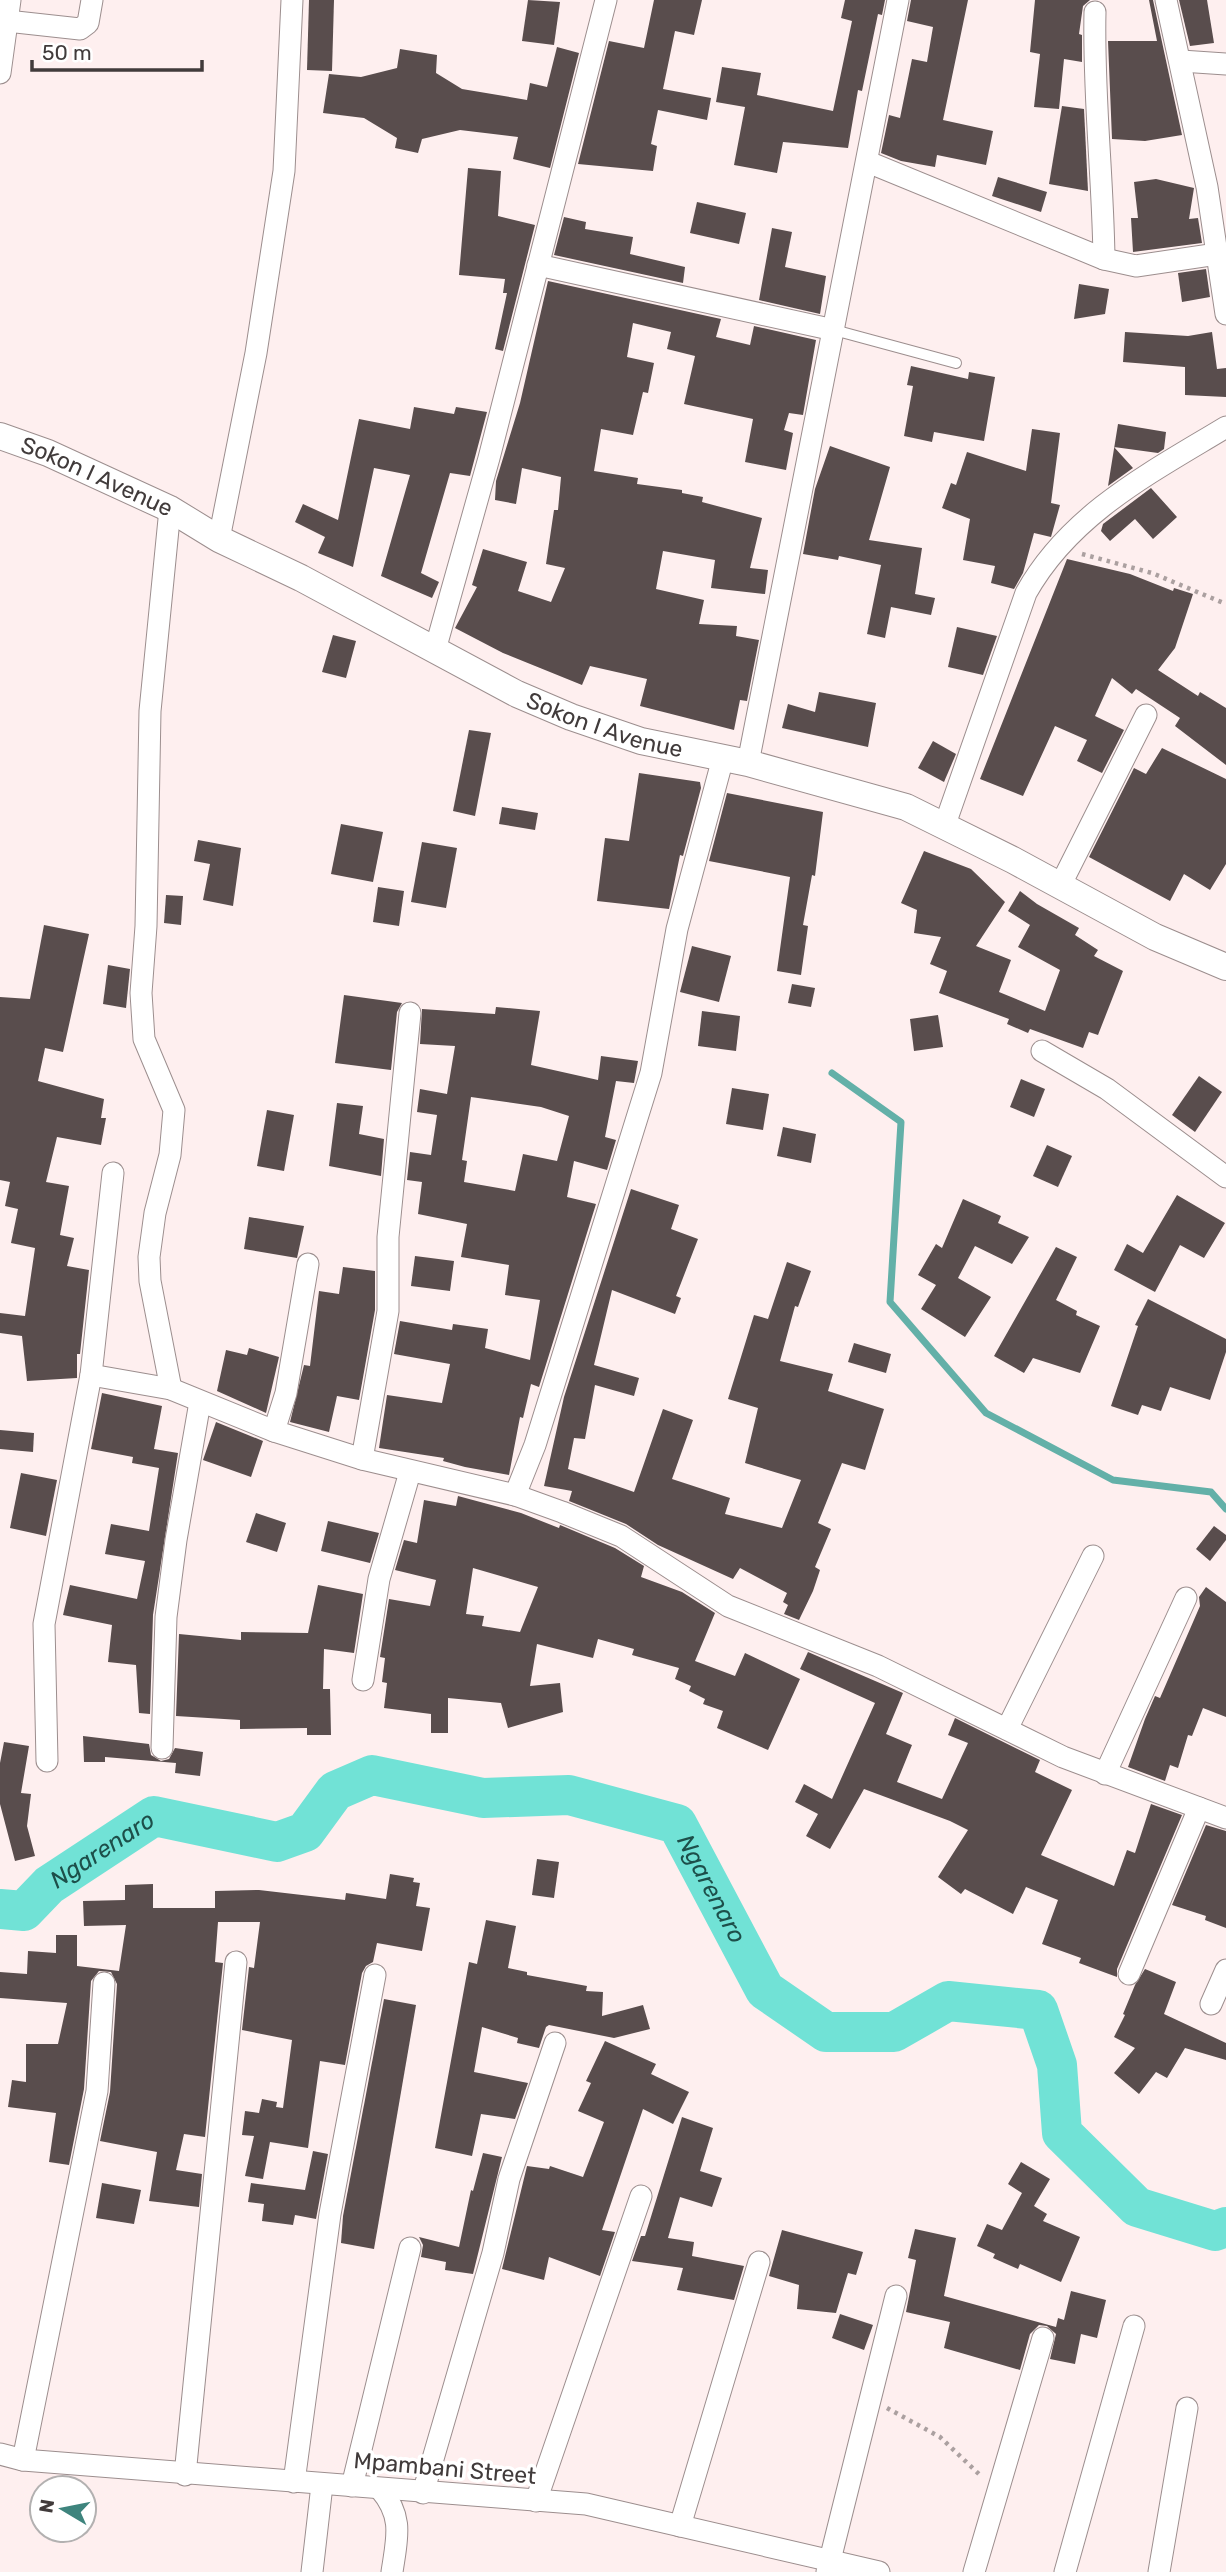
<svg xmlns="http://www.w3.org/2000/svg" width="1226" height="2572" font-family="Rubik,sans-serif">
<rect width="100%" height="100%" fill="#feefef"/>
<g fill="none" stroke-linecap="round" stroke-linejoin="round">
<path stroke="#63b0a8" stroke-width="7" d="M832 1073 901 1122 890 1302 986 1413 1113 1480 1211 1492 1226 1509"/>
<path stroke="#71e2d6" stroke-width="40" id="s1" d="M0 1909 24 1911 49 1885 154 1816 277 1842 305 1832 335 1791 372 1775 483 1798 569 1795 677 1824 765 1990 826 2032H894L948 2001 1038 2010 1057 2065 1062 2133 1137 2207 1215 2231 1226 2227"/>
</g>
<g fill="#594d4d" fill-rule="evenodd">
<path d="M309 0H334L332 71 307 70Z"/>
<path d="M528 0 560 2 554 45 522 41Z"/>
<path d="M654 0H702L694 35 675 31 663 89 711 98 707 120 658 110 651 144 657 146 653 171 578 164 609 41 644 48Z"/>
<path d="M845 0H885L882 15 878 14 862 91 858 90 848 148 783 142 777 173 734 165 745 107 716 102 722 67 761 73 757 95 833 111 852 21 841 18Z"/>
<path d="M911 0H968L943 120 993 131 986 165 937 155 935 167 901 161 881 153 889 115 900 118 912 59 927 62 933 27 907 21Z"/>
<path d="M1035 0H1090L1083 6 1079 34 1082 35V62L1064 59 1059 109 1034 107 1040 54 1030 52Z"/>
<path d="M1149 0H1153L1182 135 1145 141 1112 139 1108 41H1157Z"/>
<path d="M1179 0H1207L1214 43 1190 46Z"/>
<path d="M557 47 579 53 550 168 513 159 518 137 460 130 422 139 418 153 395 148 397 138 364 118 323 113 329 74 361 77 397 68 400 49 437 55 436 73 462 89 527 100 530 83 547 87Z"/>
<path d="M1062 106 1084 109 1088 191 1049 184Z"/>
<path d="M468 168 501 171 498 216 535 225 503 351 495 349 507 293H503L505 279 459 275Z"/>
<path d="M998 177 1047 192 1041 212 992 196Z"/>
<path d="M1156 179 1194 188 1189 219 1198 218 1202 243 1133 252 1131 218H1138L1134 182Z"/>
<path d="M697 202 746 213 739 244 690 233Z"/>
<path d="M564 217 586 222 585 229 633 237 630 254 685 267 683 283 554 255Z"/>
<path d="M772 228 792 232 785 267 826 276 820 314 759 300Z"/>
<path d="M1206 269 1210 297 1182 302 1178 273Z"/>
<path d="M548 281 721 319 716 337 750 345 754 326 816 340 803 415 789 413 784 430 793 433 786 470 745 462 753 419 684 404 695 356 667 349 671 332 633 323 627 357 654 363 648 393 643 392 633 435 601 429 594 471 638 478 637 484 682 490V493L703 497 702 502 762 518 750 568 768 570 765 594 711 588 715 560 663 551 656 589 704 600 699 624 737 626 736 636 759 640 747 701 740 700 734 730 640 706 647 679 590 666 582 685 503 653 455 628 477 587 472 585 483 549 527 562 518 591 551 602 565 568 546 564 554 510H558L561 477 522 468 516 504 495 500 496 481 520 403Z"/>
<path d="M1079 284 1109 289 1105 314 1074 319Z"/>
<path d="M1125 332 1188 336 1212 332 1217 369 1226 368V397L1185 395V367L1123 362Z"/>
<path d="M911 366 968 379 969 372 995 377 984 441 934 432 932 442 904 436 913 386 907 385Z"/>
<path d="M414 407 454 414 456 407 487 412 470 476 450 473 421 573 439 582 432 598 381 576 410 475 374 468 353 567 318 553 325 537 295 522 303 504 338 520 359 419 410 429Z"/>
<path d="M1118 424 1166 432 1164 449 1158 453 1114 447 1133 468 1108 486Z"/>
<path d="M1032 429 1060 433 1051 503 1060 505 1051 537 1034 533 1023 573 1014 589 991 583 995 566 963 560 970 519 942 508 951 483 956 485 967 452 1026 471Z"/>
<path d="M830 446 890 467 869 540 922 548 915 594 935 598 931 615 891 607 885 638 867 634 881 565 839 556 838 560 803 554 815 489Z"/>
<path d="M1151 488 1177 517 1153 539 1135 519 1110 541 1101 531 1103 524Z"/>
<path d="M1067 559 1130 574 1173 591 1174 588 1193 594 1175 648 1158 670 1198 696 1200 692 1226 708V765L1175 726 1180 718 1136 689 1132 694 1112 678 1095 716 1124 730 1102 773 1077 761 1087 740 1055 726 1023 796 980 779Z"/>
<path d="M957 627 997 636 983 675 948 667Z"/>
<path d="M333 635 356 641 346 678 322 672Z"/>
<path d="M819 692 876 703 868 747 782 728 788 704 815 712Z"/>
<path d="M469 730 491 733 475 816 453 811Z"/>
<path d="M933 741 956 754 944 782 918 768Z"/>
<path d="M1162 748 1226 779V864L1210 890 1184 874 1170 901 1089 857 1134 768 1146 774Z"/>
<path d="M639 773 700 782 701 788 683 856 680 855 669 909 597 901 605 838 629 841Z"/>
<path d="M727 793 823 812 815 876 812 875 803 925 808 926 801 975 777 971 790 877 709 861Z"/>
<path d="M502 807 538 813 535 830 499 824Z"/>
<path d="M341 824 383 832 373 882 331 874Z"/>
<path d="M198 840 241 848 233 906 203 900 210 864 194 861Z"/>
<path d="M422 842 457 848 446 908 411 902Z"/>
<path d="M924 851 971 869 1005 902 976 946 1011 960 999 992 1045 1011 1060 970 1018 947 1030 925 1008 911 1020 891 1037 904 1079 928 1075 935 1098 950 1094 956 1123 971 1098 1035 1089 1032 1083 1048 1030 1029 1028 1033 1007 1024 1009 1019 939 993 947 971 930 964 941 937 914 933 917 910 901 903Z"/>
<path d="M378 887 404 891 399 926 373 922Z"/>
<path d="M166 895 183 896 181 925 164 923Z"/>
<path d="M44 925 89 934 63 1052 45 1048 38 1081 104 1099 101 1118H106L101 1145 57 1137 46 1182 69 1186 60 1235 74 1238 67 1266 89 1270 80 1354H77V1378L27 1381 22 1336 0 1333V1313L25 1316 35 1248 11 1243 18 1209 5 1206 10 1182 0 1180V997L30 999Z"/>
<path d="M692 946 731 956 719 1002 680 992Z"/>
<path d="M108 965 130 969 126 1008 103 1004Z"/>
<path d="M792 984 815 988 811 1007 788 1003Z"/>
<path d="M344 995 402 1003 397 1012 391 1070 335 1063Z"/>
<path d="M496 1007 540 1011 531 1065 598 1080 601 1056 638 1061 634 1083 616 1081 605 1137 616 1140 607 1170 574 1161 567 1197 596 1204 539 1387 531 1384 523 1418 520 1417 509 1475 465 1467 443 1461 444 1458 379 1448 387 1395 442 1403 450 1364 394 1354 400 1321 452 1330 453 1324 488 1329 485 1348 530 1360 540 1300 505 1295 509 1265 461 1257 467 1224 418 1214 422 1182 407 1180 410 1152 431 1155 437 1115 417 1112 420 1089 447 1094 455 1046 420 1044 422 1009 495 1014ZM471 1097 541 1107 569 1116 557 1161 523 1154 515 1191 464 1182 467 1161 462 1160Z"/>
<path d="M702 1011 740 1016 736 1051 698 1046Z"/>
<path d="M938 1015 943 1047 914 1051 910 1019Z"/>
<path d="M1199 1076 1222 1092 1195 1132 1172 1115Z"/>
<path d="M1021 1079 1045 1089 1034 1117 1010 1107Z"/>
<path d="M732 1088 769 1094 763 1130 726 1124Z"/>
<path d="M337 1103 363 1106 359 1134 384 1139 381 1176 329 1166Z"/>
<path d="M267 1110 294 1115 284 1171 257 1166Z"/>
<path d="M783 1127 816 1134 811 1163 777 1156Z"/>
<path d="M1047 1145 1072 1156 1058 1187 1033 1176Z"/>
<path d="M631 1189 679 1205 671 1229 698 1239 676 1296 681 1298 675 1314 612 1290 594 1365 639 1378 634 1396 595 1385 585 1439 574 1438 568 1469 634 1492 663 1409 693 1420 672 1479 730 1498 725 1514 782 1528 801 1480 745 1463 758 1408 728 1399 754 1315 768 1319 787 1262 811 1271 798 1307 795 1306 780 1361 833 1374 828 1391 884 1409 865 1470 842 1463 818 1523 831 1529 815 1567 820 1570 813 1591 799 1620 784 1614 788 1605 783 1602 787 1593 740 1568 733 1579 658 1545 626 1524 569 1501 572 1491 544 1486 564 1397Z"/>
<path d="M1177 1195 1225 1223 1204 1258 1180 1245 1155 1292 1114 1270 1127 1244 1143 1253Z"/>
<path d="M963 1199 1001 1216 998 1223 1029 1237 1012 1264 975 1246 958 1278 991 1297 965 1337 921 1309 936 1285 918 1275 936 1244 942 1248Z"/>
<path d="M249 1217 304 1226 297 1258 244 1249Z"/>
<path d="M1056 1247 1077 1257 1056 1300 1077 1311 1076 1315 1100 1326 1080 1373 1033 1358 1024 1373 994 1356Z"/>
<path d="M415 1256 454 1261 450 1291 411 1286Z"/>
<path d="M343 1267 375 1271V1310L359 1400 337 1396 329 1432 290 1422 304 1365 310 1366 319 1291 339 1294Z"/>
<path d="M1148 1299 1226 1339V1352L1210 1400 1170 1387 1161 1411 1142 1405 1138 1415 1111 1406 1138 1326 1135 1325Z"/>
<path d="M854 1343 891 1354 886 1373 848 1362Z"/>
<path d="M249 1348 279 1357 266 1413 217 1391 226 1350 247 1355Z"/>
<path d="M102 1393 162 1406 154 1449 178 1453 153 1615 150 1714 139 1713 136 1665 108 1662 112 1625 63 1615 70 1585 137 1599 145 1561 105 1554 111 1524 149 1531 159 1468 132 1463 133 1457 91 1449Z"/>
<path d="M216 1422 263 1441 251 1477 203 1460Z"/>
<path d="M0 1430 34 1433 33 1452 0 1449Z"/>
<path d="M21 1473 57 1480 46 1536 10 1528Z"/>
<path d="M458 1496 521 1513 559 1528 560 1525 615 1548 644 1566 641 1577 682 1592 715 1613 695 1661 735 1676 745 1653 800 1679 768 1750 717 1728 723 1711 703 1704 705 1699 689 1691 691 1686 675 1679 679 1668 632 1655 634 1649 598 1639 593 1658 537 1644 530 1686 560 1683 563 1712 508 1728 501 1703 448 1698V1733H431V1714L384 1708 387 1683 382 1682 385 1658 380 1657 389 1599 430 1606 436 1580 395 1570 404 1540 417 1543 424 1500 456 1506ZM473 1568 538 1587 520 1632 482 1626 484 1616 466 1614Z"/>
<path d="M256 1513 286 1523 277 1552 246 1542Z"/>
<path d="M328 1521 379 1533 370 1563 321 1551Z"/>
<path d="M1214 1526 1226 1535V1540L1210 1561 1196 1549Z"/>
<path d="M318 1585 363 1594 354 1653 324 1649 323 1689H330L331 1735H307V1728L240 1729V1720L176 1716 179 1634 241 1640V1632L308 1633Z"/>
<path d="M1206 1587 1226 1602V1717L1203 1708 1192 1736 1188 1735 1178 1768 1170 1765 1165 1781 1128 1767 1145 1719 1155 1696 1160 1698 1200 1606 1199 1597Z"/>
<path d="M808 1652 903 1693 886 1734 912 1745 897 1782 942 1799 968 1743 948 1735 955 1718 1040 1760 1035 1772 1072 1790 1041 1855 1114 1886 1127 1850 1135 1853 1151 1804 1182 1815 1117 1969V1977L1079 1963 1081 1958 1042 1944 1058 1900 1026 1887 1013 1914 965 1889 961 1894 938 1877 968 1830 950 1821 864 1789 830 1849 806 1836 818 1814 795 1802 804 1784 832 1799 875 1703 800 1669Z"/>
<path d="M83 1736 149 1744 151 1755 161 1761 169 1759 175 1748 203 1752 200 1776 175 1773 176 1763 105 1757V1762H84Z"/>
<path d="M4 1742 29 1746 21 1793 31 1794 27 1826 35 1856 15 1861 0 1804V1763Z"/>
<path d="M1206 1825 1226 1831V1928L1205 1920 1206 1916 1172 1905Z"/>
<path d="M537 1859 559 1862 554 1898 532 1895Z"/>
<path d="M390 1874 414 1878 413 1882 420 1883 416 1906 430 1908 422 1951 377 1943 373 1962 366 1966 362 1973 345 2065 320 2061 308 2148 270 2142 263 2179 245 2176 254 2136 242 2135 245 2111 259 2113 262 2099 277 2102 276 2107 283 2108 292 2040 242 2030 249 1967 254 1968 260 1922H218L215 1962 223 1963 205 2137 184 2134 176 2170 202 2174 199 2207 149 2201 157 2152 100 2141 110 2092 117 1984 111 1972 99 1971 91 1981 84 2089 69 2165 49 2162 56 2113 8 2107 12 2080 26 2082V2044H58L67 2003 0 1998V1972L27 1974 28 1951 56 1953V1935H77V1966L119 1971 126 1925 84 1926 83 1901 125 1900V1885L153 1884V1908H215V1891L259 1890 345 1900 346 1893 386 1899Z"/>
<path d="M486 1920 516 1926 508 1968 527 1972V1975L587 1986 586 1991 603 1992 602 2016 643 2005 650 2029 614 2038 549 2025 546 2027 539 2048 517 2043 518 2038 482 2027 474 2072 528 2083 515 2119 481 2114 472 2156 435 2148 469 1962 477 1964Z"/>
<path d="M1145 1969 1176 1982 1164 2014 1226 2043V2060L1185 2048 1167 2078 1156 2072 1139 2094 1114 2073 1135 2048 1114 2037 1125 2015 1123 2014 1135 1985Z"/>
<path d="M384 1999 416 2005 374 2249 341 2243 343 2216Z"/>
<path d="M605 2041 656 2064 651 2074 689 2092 673 2124 643 2109 602 2230 615 2232 600 2276 549 2257 544 2280 502 2269 527 2166 549 2169 550 2166 583 2177 604 2122 578 2111 591 2083 586 2081Z"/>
<path d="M682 2117 713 2128 700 2171 722 2178 712 2207 680 2197 668 2238 694 2242 692 2256 744 2266 734 2300 677 2290 683 2268 632 2261 641 2236H645Z"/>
<path d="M313 2151 328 2154 316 2219 295 2215 293 2225 262 2221 264 2204 248 2202 251 2183 305 2190Z"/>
<path d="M483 2153 502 2157 473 2274 445 2270 446 2262 421 2257 423 2245 419 2237 459 2247 471 2190 473 2191Z"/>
<path d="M1021 2162 1050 2179 1034 2206 1047 2214 1043 2221 1080 2237 1061 2282 1020 2264 1018 2269 993 2258 995 2254 977 2246 987 2224 1002 2230 1022 2193 1008 2184Z"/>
<path d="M102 2183 141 2190 134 2224 96 2218Z"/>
<path d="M915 2229 956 2238 944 2296 1056 2327 1058 2318 1064 2320 1071 2291 1106 2300 1097 2338 1081 2334 1075 2364 1050 2359 1056 2334 1047 2326 1039 2325 1030 2334 1020 2370 944 2348 950 2322 906 2312 916 2260 908 2258Z"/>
<path d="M782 2230 863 2252 856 2275 848 2273 836 2313 797 2309 799 2285 769 2276Z"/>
<path d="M840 2314 873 2325 864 2350 832 2338Z"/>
</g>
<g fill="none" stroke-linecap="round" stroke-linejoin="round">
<g stroke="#9c8e8e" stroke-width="12">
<path id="service" d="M834 330 956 363"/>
</g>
<g stroke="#9c8e8e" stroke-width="23">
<g id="minor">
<path d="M1166 0 1207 187 1226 314"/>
<path d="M1095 12C1093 95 1103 177 1104 259"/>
<path d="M7 21 80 29 88 23 92 0"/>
<path d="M1181 61 1226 64"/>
<path d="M0 73 10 0"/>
<path d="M868 162 1104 259 1136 266 1217 254"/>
<path d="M538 265 834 330"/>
<path d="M170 509 150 711 146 926 141 993 144 1039 174 1110 170 1155 155 1213 149 1257 150 1281 171 1389"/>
<path d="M219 539 256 353 284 171 292 0"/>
<path d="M435 650 489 458 606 0"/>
<path d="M748 763 898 0"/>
<path d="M944 827 1026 593C1070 514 1150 473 1226 427"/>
<path d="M1060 886 1146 715"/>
<path d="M1042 1051 1107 1089 1226 1177"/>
<path d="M91 1375 171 1389 274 1431 362 1459 515 1495 562 1512 621 1536 728 1606 878 1666 1063 1757 1226 1818"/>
<path d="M274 1431 286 1393 308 1264"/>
<path d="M362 1459 388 1311V1237L410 1013"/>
<path d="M515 1495 535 1445 651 1073 677 929 723 758"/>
<path d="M363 1680 379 1579 410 1472"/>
<path d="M1007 1729 1093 1556"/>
<path d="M162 1748 166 1617 176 1540 200 1402"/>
<path d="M47 1761 44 1624 91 1375 113 1173"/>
<path d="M1105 1774 1186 1598"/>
<path d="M1129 1974 1199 1808"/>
<path d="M1211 2004 1226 1970"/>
<path d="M0 2454 23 2460 586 2504 879 2572"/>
<path d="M23 2460 97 2091 104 1983"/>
<path d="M185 2475 236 1962"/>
<path d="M294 2482 330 2214 375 1975"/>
<path d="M352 2486 410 2248"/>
<path d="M380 2489C404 2517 397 2538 392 2572"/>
<path d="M423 2493 493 2253 509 2179 555 2043"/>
<path d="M536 2501 641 2196"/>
<path d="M680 2526 759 2262"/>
<path d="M312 2572 322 2485"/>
<path d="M827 2572 896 2296"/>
<path d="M974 2572 1043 2338"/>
<path d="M1065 2572 1134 2326"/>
<path d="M1159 2572 1187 2408"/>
</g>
</g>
<g stroke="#9c8e8e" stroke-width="28">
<g id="tertiary">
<path id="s2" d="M0 436 48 453 170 509 219 539 301 578 517 694 571 717 641 741 748 763 906 807 1013 860 1155 937 1226 967"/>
</g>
</g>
<g stroke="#aba0a0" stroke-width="4.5" stroke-dasharray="3.5 5" stroke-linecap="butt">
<path d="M1082 554 1152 573 1226 604"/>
<path d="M887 2408 940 2437 981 2476"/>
</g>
<use href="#service" stroke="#fff" stroke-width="10"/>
<use href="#minor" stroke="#fff" stroke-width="21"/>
<use href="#tertiary" stroke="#fff" stroke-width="26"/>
</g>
<g text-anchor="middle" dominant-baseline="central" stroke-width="7" stroke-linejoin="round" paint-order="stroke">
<g font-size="23" fill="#413b3b" stroke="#fff">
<text stroke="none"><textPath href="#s2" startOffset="105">Sokon I Avenue</textPath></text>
<text stroke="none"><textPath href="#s2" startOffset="672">Sokon I Avenue</textPath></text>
<text transform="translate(445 2468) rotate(5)">Mpambani Street</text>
</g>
<g font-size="24" font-style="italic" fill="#1d4f4a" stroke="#fff">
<text stroke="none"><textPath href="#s1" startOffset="124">Ngarenaro</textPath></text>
<text stroke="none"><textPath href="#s1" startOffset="817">Ngarenaro</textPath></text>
</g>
</g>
<g transform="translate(63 2509) rotate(280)"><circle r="33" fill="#ffffff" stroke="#b3b1b1" stroke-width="2"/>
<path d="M0-5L12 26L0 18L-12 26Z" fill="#3e847d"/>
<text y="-10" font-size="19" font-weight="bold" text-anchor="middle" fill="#413b3b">N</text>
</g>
<path d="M32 60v10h170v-10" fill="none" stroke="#413b3b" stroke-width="3.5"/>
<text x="42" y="60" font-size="21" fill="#413b3b" stroke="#ffffff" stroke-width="5" paint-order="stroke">50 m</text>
</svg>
